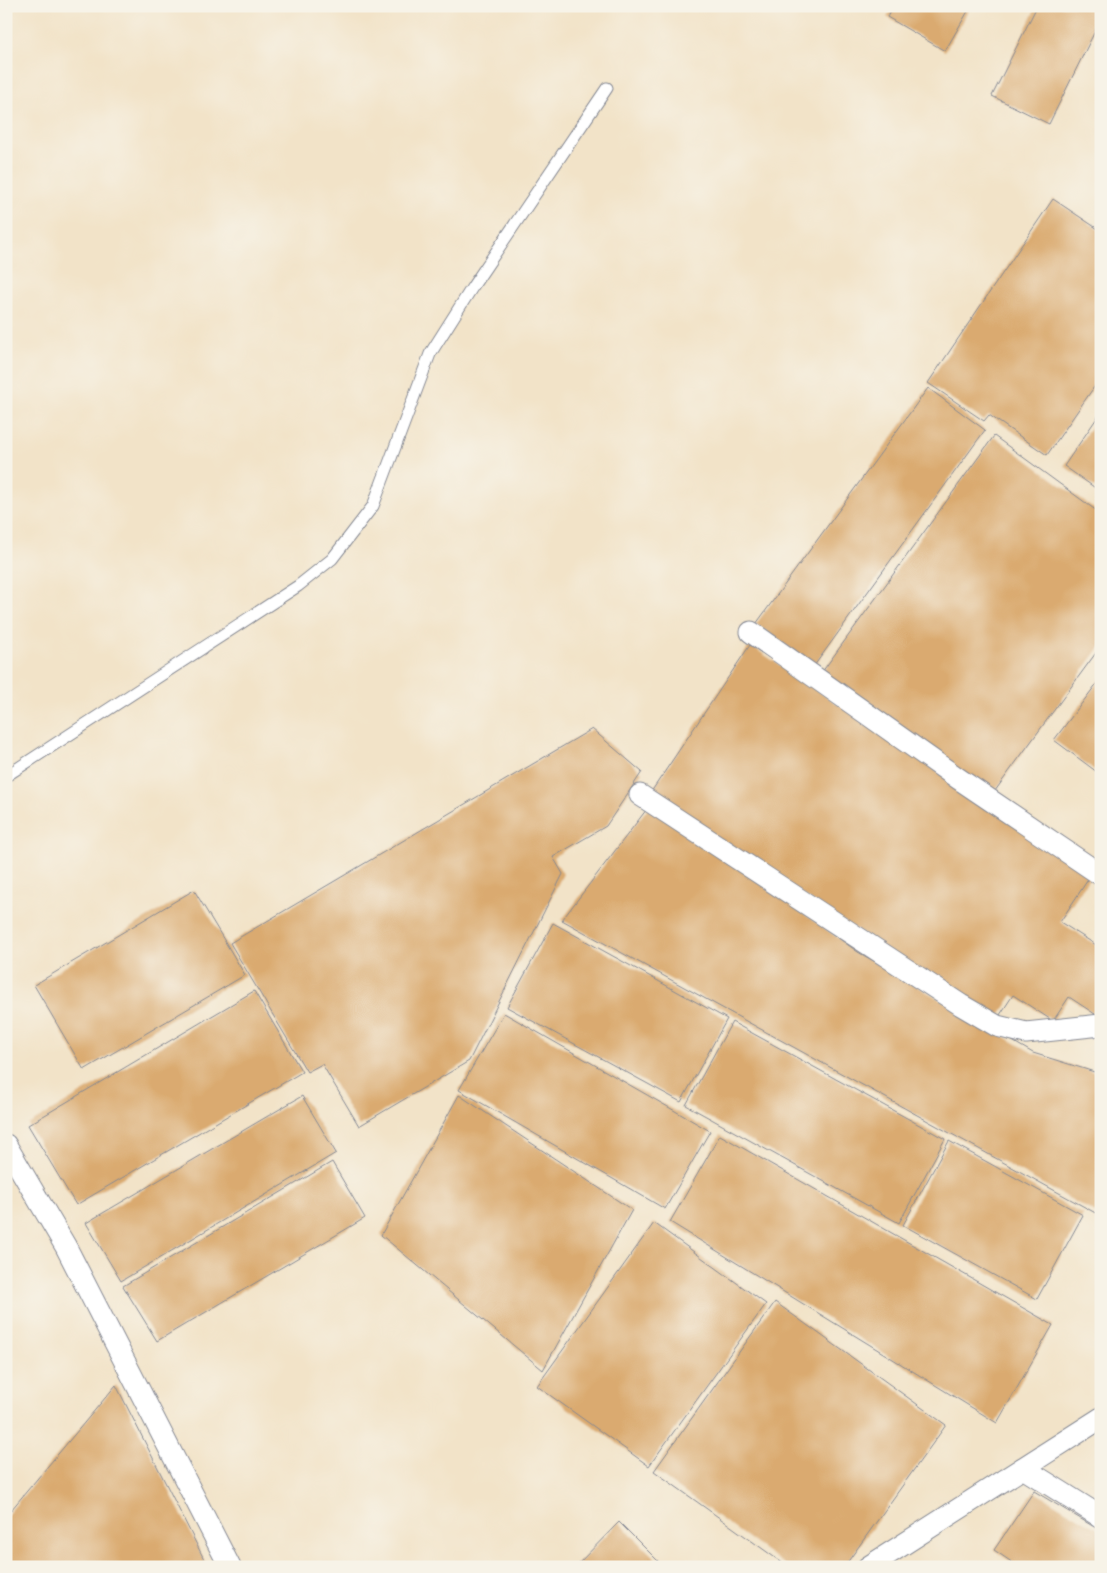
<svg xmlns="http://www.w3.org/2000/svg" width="1107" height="1573" font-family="'Shantell Sans',sans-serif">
<rect width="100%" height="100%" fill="#f7f3e8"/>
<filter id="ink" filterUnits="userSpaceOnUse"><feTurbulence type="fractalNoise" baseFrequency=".02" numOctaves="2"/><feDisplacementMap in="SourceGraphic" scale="10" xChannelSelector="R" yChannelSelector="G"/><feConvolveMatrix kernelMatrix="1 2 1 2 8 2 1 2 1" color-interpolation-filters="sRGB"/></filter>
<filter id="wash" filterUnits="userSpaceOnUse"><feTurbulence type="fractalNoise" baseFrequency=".0096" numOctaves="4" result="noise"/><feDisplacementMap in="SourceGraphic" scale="20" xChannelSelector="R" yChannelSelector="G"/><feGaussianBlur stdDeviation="1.12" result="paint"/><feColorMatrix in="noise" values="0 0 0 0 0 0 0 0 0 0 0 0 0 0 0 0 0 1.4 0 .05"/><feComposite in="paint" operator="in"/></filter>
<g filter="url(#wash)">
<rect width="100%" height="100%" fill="#f2e3c8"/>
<g id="blocks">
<g fill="#daaa70">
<path d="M894 6H971L945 51 887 17Z"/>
<path d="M1037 6H1101V19L1049 124 992 96Z"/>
<path d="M1053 199 1101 231V377L1047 455 989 415 984 421 928 383Z"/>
<path d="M928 388 985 430 814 666 756 624Z"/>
<path d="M1101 412V492L1064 466Z"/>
<path d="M994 436 1101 514V646L992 795 822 672Z"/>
<path d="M750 645 1091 875 1060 922 1101 948V1018L1069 997 1053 1021 1013 995 996 1021 649 795Z"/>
<path d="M1101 678V775L1054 740Z"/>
<path d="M592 729 642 772 606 826 553 857 563 874 469 1061 359 1126 322 1064 307 1072 230 943Z"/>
<path d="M650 805 858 952 1033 1053 1101 1074V1216L562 920Z"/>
<path d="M194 890 245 975 84 1070 34 985Z"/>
<path d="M553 923 727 1019 681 1102 507 1007Z"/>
<path d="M254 991 302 1072 76 1205 28 1125Z"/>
<path d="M504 1013 710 1131 665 1209 459 1090Z"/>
<path d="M732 1022 945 1139 899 1223 686 1105Z"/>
<path d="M459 1095 632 1210 543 1370 381 1235Z"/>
<path d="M302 1096 336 1153 121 1281 86 1223Z"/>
<path d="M720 1135 1053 1325 997 1423 670 1222Z"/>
<path d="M949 1141 1083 1215 1037 1299 903 1225Z"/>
<path d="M332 1162 365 1218 157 1341 123 1286Z"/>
<path d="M654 1223 766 1304 649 1466 537 1386Z"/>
<path d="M775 1302 946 1425 844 1567H788L654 1471Z"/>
<path d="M116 1385 208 1567H6V1516Z"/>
<path d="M1034 1491 1101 1531V1567H1019L994 1550Z"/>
<path d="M619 1522 664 1567H575Z"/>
</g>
</g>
</g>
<g filter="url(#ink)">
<use href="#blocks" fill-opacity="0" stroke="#868993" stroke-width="1"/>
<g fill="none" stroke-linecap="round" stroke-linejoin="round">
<g stroke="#868993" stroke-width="13">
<path id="service" d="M6 776 298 586 332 559 373 506 430 354 473 286 607 88"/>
</g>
<g stroke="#868993" stroke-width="23">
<g id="minor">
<path d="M751 632 959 779 1101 875"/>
<path d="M640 795 961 1005 997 1026 1026 1033 1101 1025"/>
<path d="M6 1145 66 1247 230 1567"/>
<path d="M1023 1468 1101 1517"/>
<path d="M868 1567 1101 1418"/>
</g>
</g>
<use href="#service" stroke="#fff" stroke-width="11"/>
<use href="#minor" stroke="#fff" stroke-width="21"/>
</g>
</g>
<rect width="1107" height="1573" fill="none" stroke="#f7f3e8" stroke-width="25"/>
</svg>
